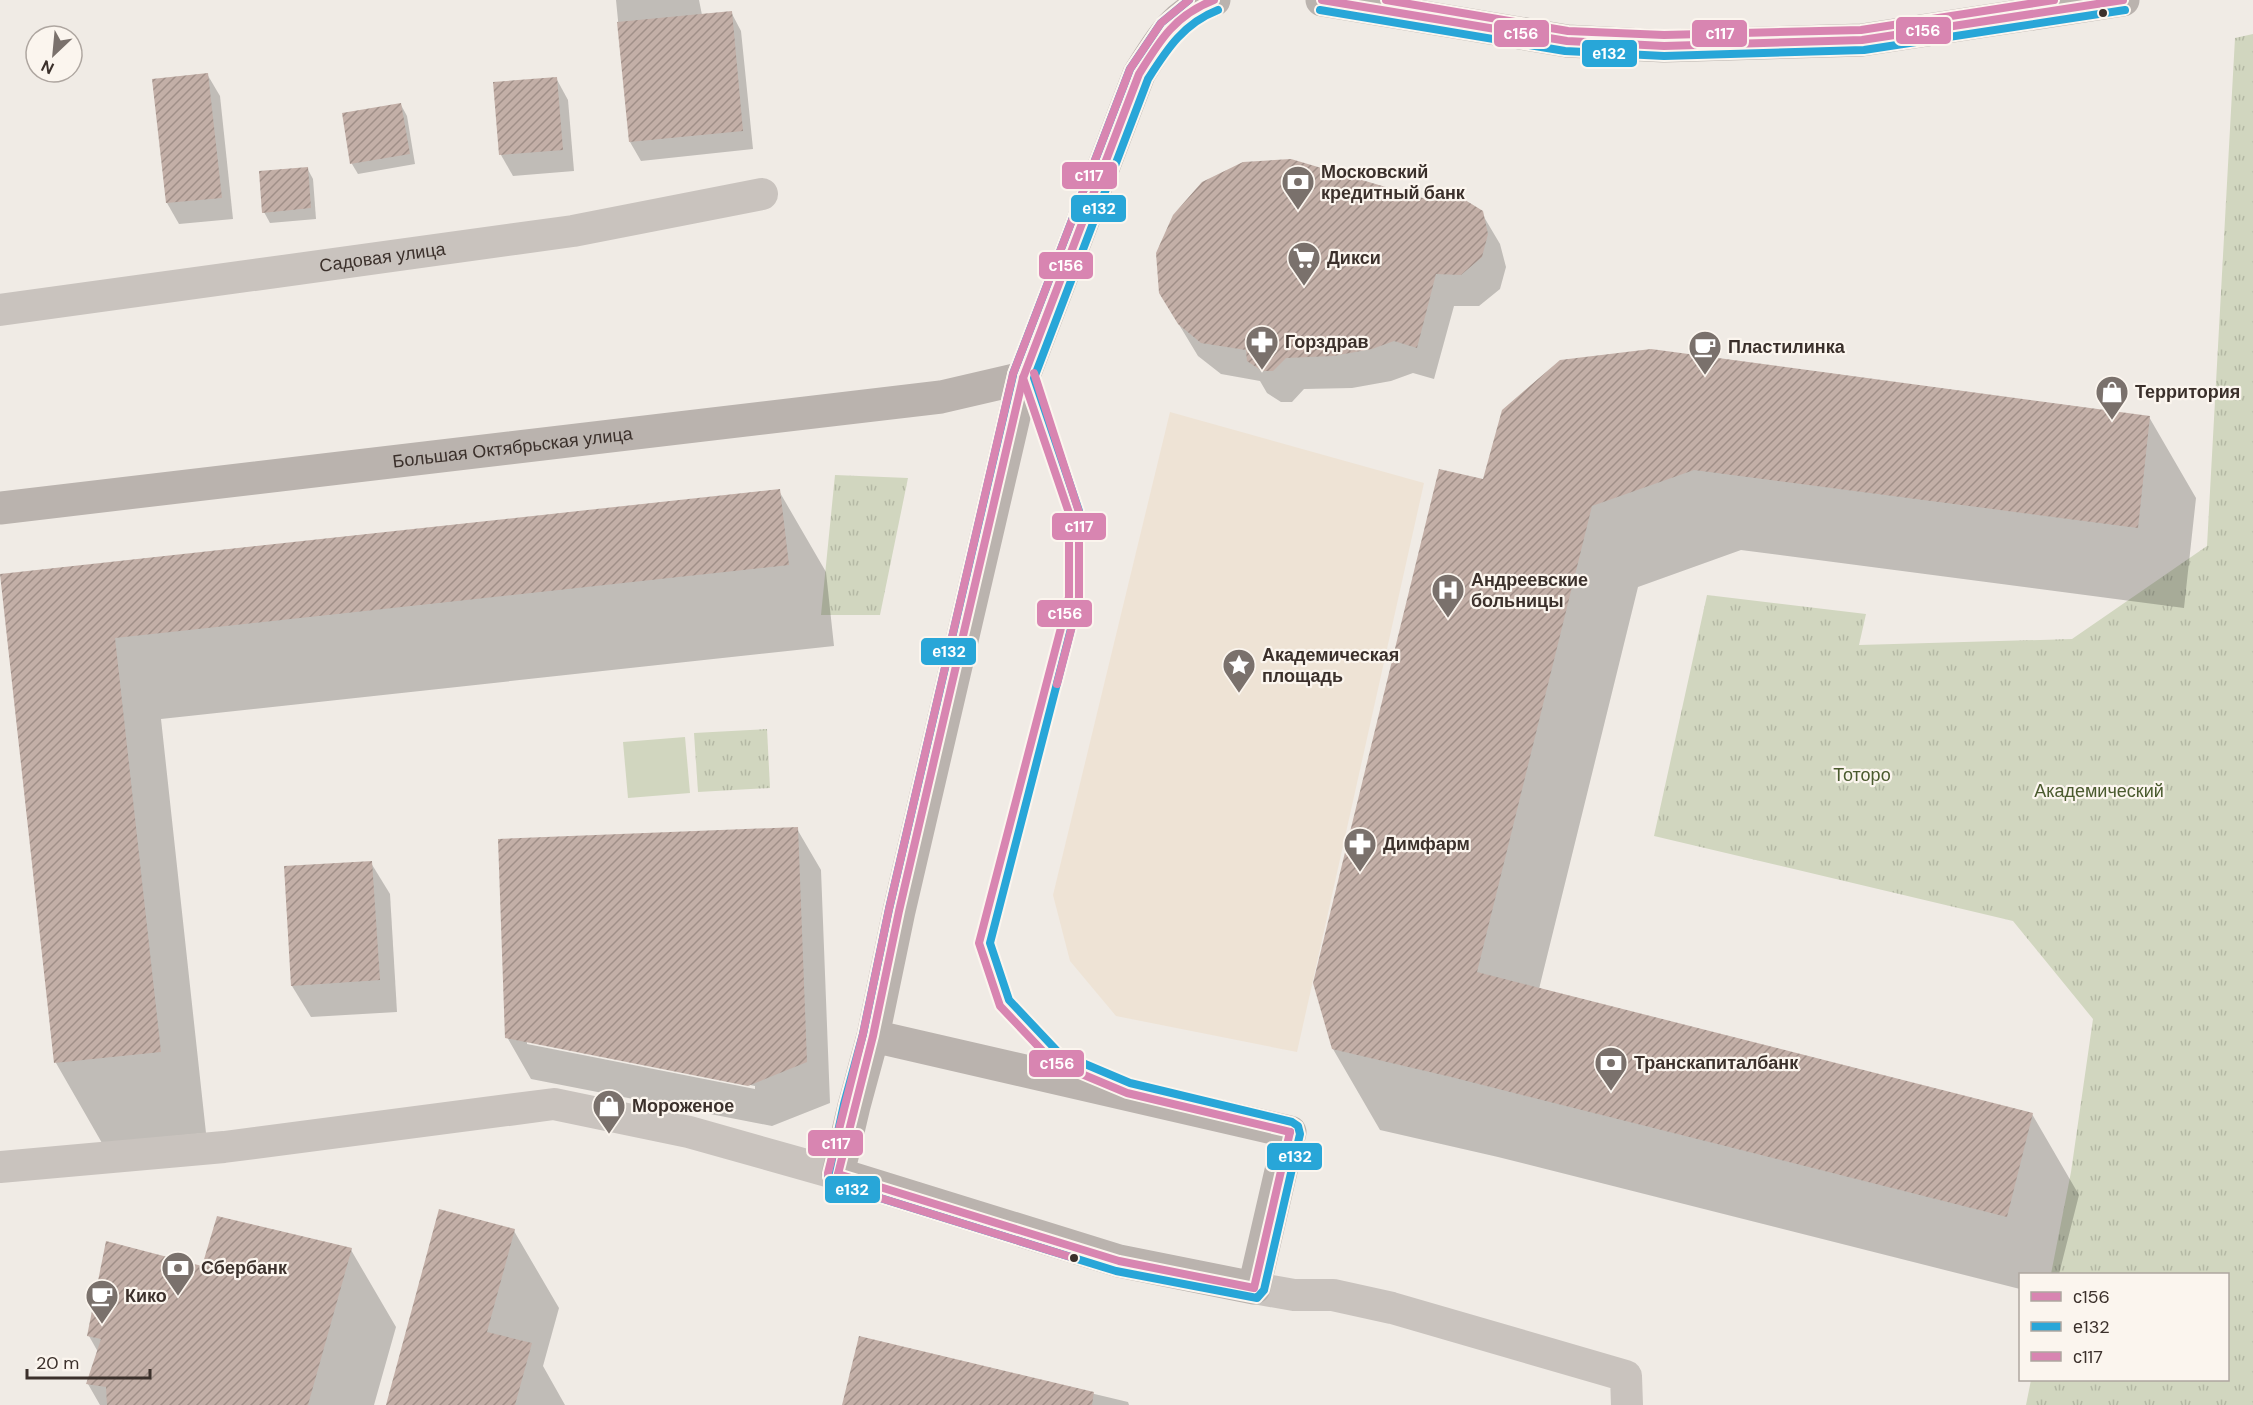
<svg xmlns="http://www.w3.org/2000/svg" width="2253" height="1405" font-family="'DM Sans',sans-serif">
<defs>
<pattern id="park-tufts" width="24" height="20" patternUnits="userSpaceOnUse" patternTransform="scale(1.5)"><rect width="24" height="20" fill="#d1d6bf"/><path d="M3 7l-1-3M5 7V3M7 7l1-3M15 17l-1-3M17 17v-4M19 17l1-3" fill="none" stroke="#b4b8a4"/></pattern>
<pattern id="building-hatch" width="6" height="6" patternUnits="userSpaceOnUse" patternTransform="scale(1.5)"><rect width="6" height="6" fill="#c3afa7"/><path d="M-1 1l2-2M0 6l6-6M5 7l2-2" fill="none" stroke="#a08f88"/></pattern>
</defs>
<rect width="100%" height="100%" fill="#f0ebe5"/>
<path fill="#d1d6bf" d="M685 737 690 793 628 798 623 742Z"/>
<g fill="url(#park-tufts)">
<path d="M2253 34V1405H2026L2031 1380H2228V1274H2051L2071 1172 2093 1019 2013 921 1654 836 1707 595 1866 614 1859 645 2072 639 2207 546 2235 38Z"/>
<path d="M835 475 908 478 880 615H821Z"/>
<path d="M767 729 770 788 698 792 694 733Z"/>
</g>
<path fill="#eee3d5" d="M1170 412 1424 483 1297 1052 1116 1016 1070 961 1053 895Z"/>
<g fill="#0003" fill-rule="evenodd">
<path d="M616 0H699L702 15 731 12 741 31 753 149 641 161 630 142Z"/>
<path d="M207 74 220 96 233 219 179 224 167 203Z"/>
<path d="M556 78 568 100 574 171 513 176 501 155Z"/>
<path d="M401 105 407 116 415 164 358 174 352 164 343 115Z"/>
<path d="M307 168 313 179 316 219 270 223 264 212Z"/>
<path d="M1432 203 1481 212 1500 244 1506 267 1500 289 1479 306H1454L1434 379 1413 373 1391 381 1352 388 1304 389 1292 402H1281L1267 393 1260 381 1221 374 1198 356 1160 293Z"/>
<path d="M2149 417 2196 498 2184 608 1741 550 1638 587 1539 989 2032 1114 2079 1195 2059 1274H2020V1289L1498 1157 1380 1130 1333 1049 1484 480Z"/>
<path d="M779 491 826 572 834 646 161 719 206 1133 102 1143 56 1063 1 575Z"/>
<path d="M797 829 821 870 830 1103 772 1126 531 1079 507 1037ZM527 1040 755 1086V1089L527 1044Z"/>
<path d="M371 863 390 894 397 1012 311 1017 292 986Z"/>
<path d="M514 1231 559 1308 543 1366 565 1405H387Z"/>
<path d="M351 1250 396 1327 374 1405H100L88 1384 98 1352 89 1336 203 1267Z"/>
<path d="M860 1338 1128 1402 1129 1405H844Z"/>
</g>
<g fill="url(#building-hatch)">
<path d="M732 11 743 131 629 142 617 22Z"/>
<path d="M208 73 222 198 166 203 152 79Z"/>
<path d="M557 77 563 150 499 155 493 82Z"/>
<path d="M401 103 410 154 350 164 342 113Z"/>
<path d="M1291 159 1433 201 1457 195 1483 211 1488 234 1482 257 1461 275 1436 274 1417 348 1394 341 1372 349 1333 356 1286 358 1273 371H1262L1247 361 1246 350 1201 343 1178 324 1159 293 1156 253 1173 215 1202 182 1243 162Z"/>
<path d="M308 167 311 208 262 213 259 171Z"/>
<path d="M1651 349 2150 416 2138 528 1694 470 1592 506 1477 972 2033 1113 2007 1217 1451 1077 1332 1049 1313 983 1439 469 1483 479 1502 410 1560 360Z"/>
<path d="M780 489 789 565 115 638 161 1052 54 1063 0 574Z"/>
<path d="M798 827 807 1062 748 1086 505 1038 498 839Z"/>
<path d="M372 861 380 980 291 986 284 866Z"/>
<path d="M439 1209 515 1229 487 1332 532 1343 515 1405H386Z"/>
<path d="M217 1216 352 1248 308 1405H107L106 1387 86 1384 101 1339 87 1336 106 1241 202 1266Z"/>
<path d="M859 1336 1094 1392 1092 1405H842Z"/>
</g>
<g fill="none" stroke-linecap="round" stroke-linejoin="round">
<g stroke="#c9c3be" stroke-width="32">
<path id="s1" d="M0 310 573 231 762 194"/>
<path d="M0 1167 224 1147 554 1104 689 1132 838 1174"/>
<path d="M1254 1288 1294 1295H1333L1392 1308 1626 1376 1627 1405"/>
</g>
<g stroke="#bab3ae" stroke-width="33">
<path d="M1322 0 1567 41 1664 46 1862 40 2123 0"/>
<path id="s2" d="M0 508 941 397 1023 378"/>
<path d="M873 1036 1290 1132 1254 1288 1119 1261 838 1174 854 1106 873 1036 899 911 1023 378 1139 74C1160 41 1174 13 1214 0"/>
</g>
<g stroke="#fbf5ee" stroke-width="12">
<g id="bus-1">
<path d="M1322 0 1567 41 1664 46 1862 40 2123 0"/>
<path d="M1023 378 1069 513V597L979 943 1000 1006 1053 1062 1127 1093 1290 1132"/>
<path d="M838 1174 873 1036 899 911 1023 378 1139 74C1160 40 1175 15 1214 0"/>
<path d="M838 1174 1119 1261 1254 1288 1290 1132"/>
</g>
</g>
<g stroke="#fbf5ee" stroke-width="12">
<g id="bus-2">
<path d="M1320 10 1565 51 1664 56 1864 50 2125 10"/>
<path d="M1013 374 1130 69 1161 23 1189 0"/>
<path d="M1013 375 889 909 863 1034 844 1104 828 1177 835 1184 1116 1271 1257 1298 1264 1290 1300 1134 1298 1126 1292 1122 1130 1083 1059 1053 1009 1000 990 943 1079 598V511L1034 378 1148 79C1167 49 1184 23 1218 10"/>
</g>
</g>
<g stroke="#fbf5ee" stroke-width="12">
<g id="bus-3">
<path d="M1386 0 1568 31 1664 35 1861 30 2054 0"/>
<path d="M1034 373 1079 512V599L1057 684"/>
<path d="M1074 1258 835 1184 829 1180 828 1173 863 1034 889 909 1013 374 1130 69 1161 23 1189 0"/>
</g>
</g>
<use href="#bus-1" stroke="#d885b1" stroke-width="8"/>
<use href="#bus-2" stroke="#28a6d8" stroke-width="8"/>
<use href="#bus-3" stroke="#d885b1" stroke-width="8"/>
</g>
<defs>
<g id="bank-pin" transform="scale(1.725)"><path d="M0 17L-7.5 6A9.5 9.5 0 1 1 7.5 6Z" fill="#7a716c" stroke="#fbf5ee"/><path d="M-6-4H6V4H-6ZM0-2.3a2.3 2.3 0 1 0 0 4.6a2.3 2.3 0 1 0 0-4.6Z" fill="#fff"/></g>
<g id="supermarket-pin" transform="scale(1.725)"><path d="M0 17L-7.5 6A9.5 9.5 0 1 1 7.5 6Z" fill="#7a716c" stroke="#fbf5ee"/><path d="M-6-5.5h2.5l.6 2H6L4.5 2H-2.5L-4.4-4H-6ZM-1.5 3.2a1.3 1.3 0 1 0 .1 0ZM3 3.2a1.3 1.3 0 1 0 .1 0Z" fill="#fff"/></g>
<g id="pharmacy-pin" transform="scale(1.725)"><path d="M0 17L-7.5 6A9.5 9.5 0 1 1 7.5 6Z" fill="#7a716c" stroke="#fbf5ee"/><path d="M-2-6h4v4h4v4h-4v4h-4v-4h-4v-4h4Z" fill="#fff"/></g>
<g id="cafe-pin" transform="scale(1.725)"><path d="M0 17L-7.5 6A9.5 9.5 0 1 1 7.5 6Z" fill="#7a716c" stroke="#fbf5ee"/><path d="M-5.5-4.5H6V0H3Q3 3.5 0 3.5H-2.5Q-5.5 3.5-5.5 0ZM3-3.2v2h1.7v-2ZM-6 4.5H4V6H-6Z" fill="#fff"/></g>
<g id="shop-pin" transform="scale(1.725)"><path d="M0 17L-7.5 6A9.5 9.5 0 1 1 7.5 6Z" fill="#7a716c" stroke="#fbf5ee"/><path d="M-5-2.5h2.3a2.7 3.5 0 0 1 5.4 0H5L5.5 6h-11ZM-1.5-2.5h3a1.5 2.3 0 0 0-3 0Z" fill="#fff"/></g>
<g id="hospital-pin" transform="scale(1.725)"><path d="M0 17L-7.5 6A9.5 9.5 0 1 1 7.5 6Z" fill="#7a716c" stroke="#fbf5ee"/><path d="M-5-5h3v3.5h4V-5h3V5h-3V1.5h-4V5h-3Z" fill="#fff"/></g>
<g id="sight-pin" transform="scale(1.725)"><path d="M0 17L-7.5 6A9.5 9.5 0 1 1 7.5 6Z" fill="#7a716c" stroke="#fbf5ee"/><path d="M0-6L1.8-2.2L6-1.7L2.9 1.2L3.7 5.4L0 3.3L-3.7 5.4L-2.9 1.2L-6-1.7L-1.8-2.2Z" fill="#fff"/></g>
</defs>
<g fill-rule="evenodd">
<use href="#bank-pin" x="1298" y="182"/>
<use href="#supermarket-pin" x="1304" y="258"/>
<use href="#pharmacy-pin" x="1262" y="342"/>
<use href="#cafe-pin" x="1705" y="347"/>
<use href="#shop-pin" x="2112" y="392"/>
<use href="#hospital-pin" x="1448" y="590"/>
<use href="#sight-pin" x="1239" y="665"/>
<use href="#pharmacy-pin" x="1360" y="844"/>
<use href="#bank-pin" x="1611" y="1063"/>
<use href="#shop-pin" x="609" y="1106"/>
<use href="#bank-pin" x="178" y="1268"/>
<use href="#cafe-pin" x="102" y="1296"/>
</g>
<g fill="#3b302b" stroke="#fbf5ee" stroke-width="2">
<circle cx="2103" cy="13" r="5"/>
<circle cx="1074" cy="1258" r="5"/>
</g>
<g text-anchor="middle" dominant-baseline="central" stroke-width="4.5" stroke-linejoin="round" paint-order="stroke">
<g font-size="18" font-weight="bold" fill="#3b302b" stroke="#fbf5ee" text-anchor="start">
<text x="1321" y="172">Московский<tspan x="1321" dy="21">кредитный банк</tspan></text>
<text x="1327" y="258">Дикси</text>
<text x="1285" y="342">Горздрав</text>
<text x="1728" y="347">Пластилинка</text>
<text x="2135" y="392">Территория</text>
<text x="1471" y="580">Андреевские<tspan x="1471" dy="21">больницы</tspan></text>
<text x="1262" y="655">Академическая<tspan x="1262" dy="21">площадь</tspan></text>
<text x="1383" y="844">Димфарм</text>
<text x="1634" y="1063">Транскапиталбанк</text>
<text x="632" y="1106">Мороженое</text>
<text x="201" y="1268">Сбербанк</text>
<text x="125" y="1296">Кико</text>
</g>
<g font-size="18" fill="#3b302b" stroke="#fbf5ee">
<text stroke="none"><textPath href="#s1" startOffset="386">Садовая улица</textPath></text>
<text stroke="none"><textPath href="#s2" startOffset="516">Большая Октябрьская улица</textPath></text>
</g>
<g font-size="18" fill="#4a5a2e" stroke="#fbf5ee">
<text x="1862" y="775">Тоторо</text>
<text x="2099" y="791">Академический</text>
</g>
</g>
<g stroke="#fbf5ee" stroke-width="2">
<rect x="1895" y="16" width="57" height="29" rx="6" fill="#d885b1"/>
<rect x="1493" y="19" width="57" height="29" rx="6" fill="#d885b1"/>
<rect x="1691" y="19" width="57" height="29" rx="6" fill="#d885b1"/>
<rect x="1581" y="39" width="57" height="29" rx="6" fill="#28a6d8"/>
<rect x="1061" y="161" width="57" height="29" rx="6" fill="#d885b1"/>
<rect x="1070" y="194" width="57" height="29" rx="6" fill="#28a6d8"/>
<rect x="1038" y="251" width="56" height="29" rx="6" fill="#d885b1"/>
<rect x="1051" y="512" width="56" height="29" rx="6" fill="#d885b1"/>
<rect x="1036" y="599" width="57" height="29" rx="6" fill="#d885b1"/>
<rect x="920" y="637" width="57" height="29" rx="6" fill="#28a6d8"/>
<rect x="1028" y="1049" width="57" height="29" rx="6" fill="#d885b1"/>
<rect x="807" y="1129" width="57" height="28" rx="6" fill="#d885b1"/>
<rect x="1266" y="1142" width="57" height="29" rx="6" fill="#28a6d8"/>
<rect x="824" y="1175" width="57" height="29" rx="6" fill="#28a6d8"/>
</g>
<g font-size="16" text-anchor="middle" font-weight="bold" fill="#fff">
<text x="1923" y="36">с156</text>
<text x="1521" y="39">с156</text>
<text x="1720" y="39">с117</text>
<text x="1609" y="59">е132</text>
<text x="1089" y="181">с117</text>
<text x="1099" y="214">е132</text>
<text x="1066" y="271">с156</text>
<text x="1079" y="532">с117</text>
<text x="1065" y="619">с156</text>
<text x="949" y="657">е132</text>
<text x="1057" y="1069">с156</text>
<text x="836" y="1149">с117</text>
<text x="1295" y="1162">е132</text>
<text x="852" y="1195">е132</text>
</g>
<rect x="2019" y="1273" width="210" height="108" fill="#fbf5ee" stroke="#aea6a0" stroke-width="1.5"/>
<rect x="2031" y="1292" width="30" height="9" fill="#d885b1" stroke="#aea6a0" stroke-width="1.5"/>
<text x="2073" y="1303" font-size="18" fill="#3b302b">с156</text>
<rect x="2031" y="1322" width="30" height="9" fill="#28a6d8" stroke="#aea6a0" stroke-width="1.5"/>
<text x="2073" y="1333" font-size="18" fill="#3b302b">е132</text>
<rect x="2031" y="1352" width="30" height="9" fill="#d885b1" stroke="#aea6a0" stroke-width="1.5"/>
<text x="2073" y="1363" font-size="18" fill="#3b302b">с117</text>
<g transform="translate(54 54) rotate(206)"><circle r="28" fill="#fbf5ee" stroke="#aea6a0" stroke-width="1.5"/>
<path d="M0-4.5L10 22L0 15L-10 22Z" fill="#7a716c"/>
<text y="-9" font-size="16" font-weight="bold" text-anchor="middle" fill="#3b302b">N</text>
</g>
<path d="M27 1369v9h123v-9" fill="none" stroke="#3b302b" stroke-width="3"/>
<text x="36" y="1369" font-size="18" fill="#3b302b" stroke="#fbf5ee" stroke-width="4.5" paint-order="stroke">20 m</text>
</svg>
